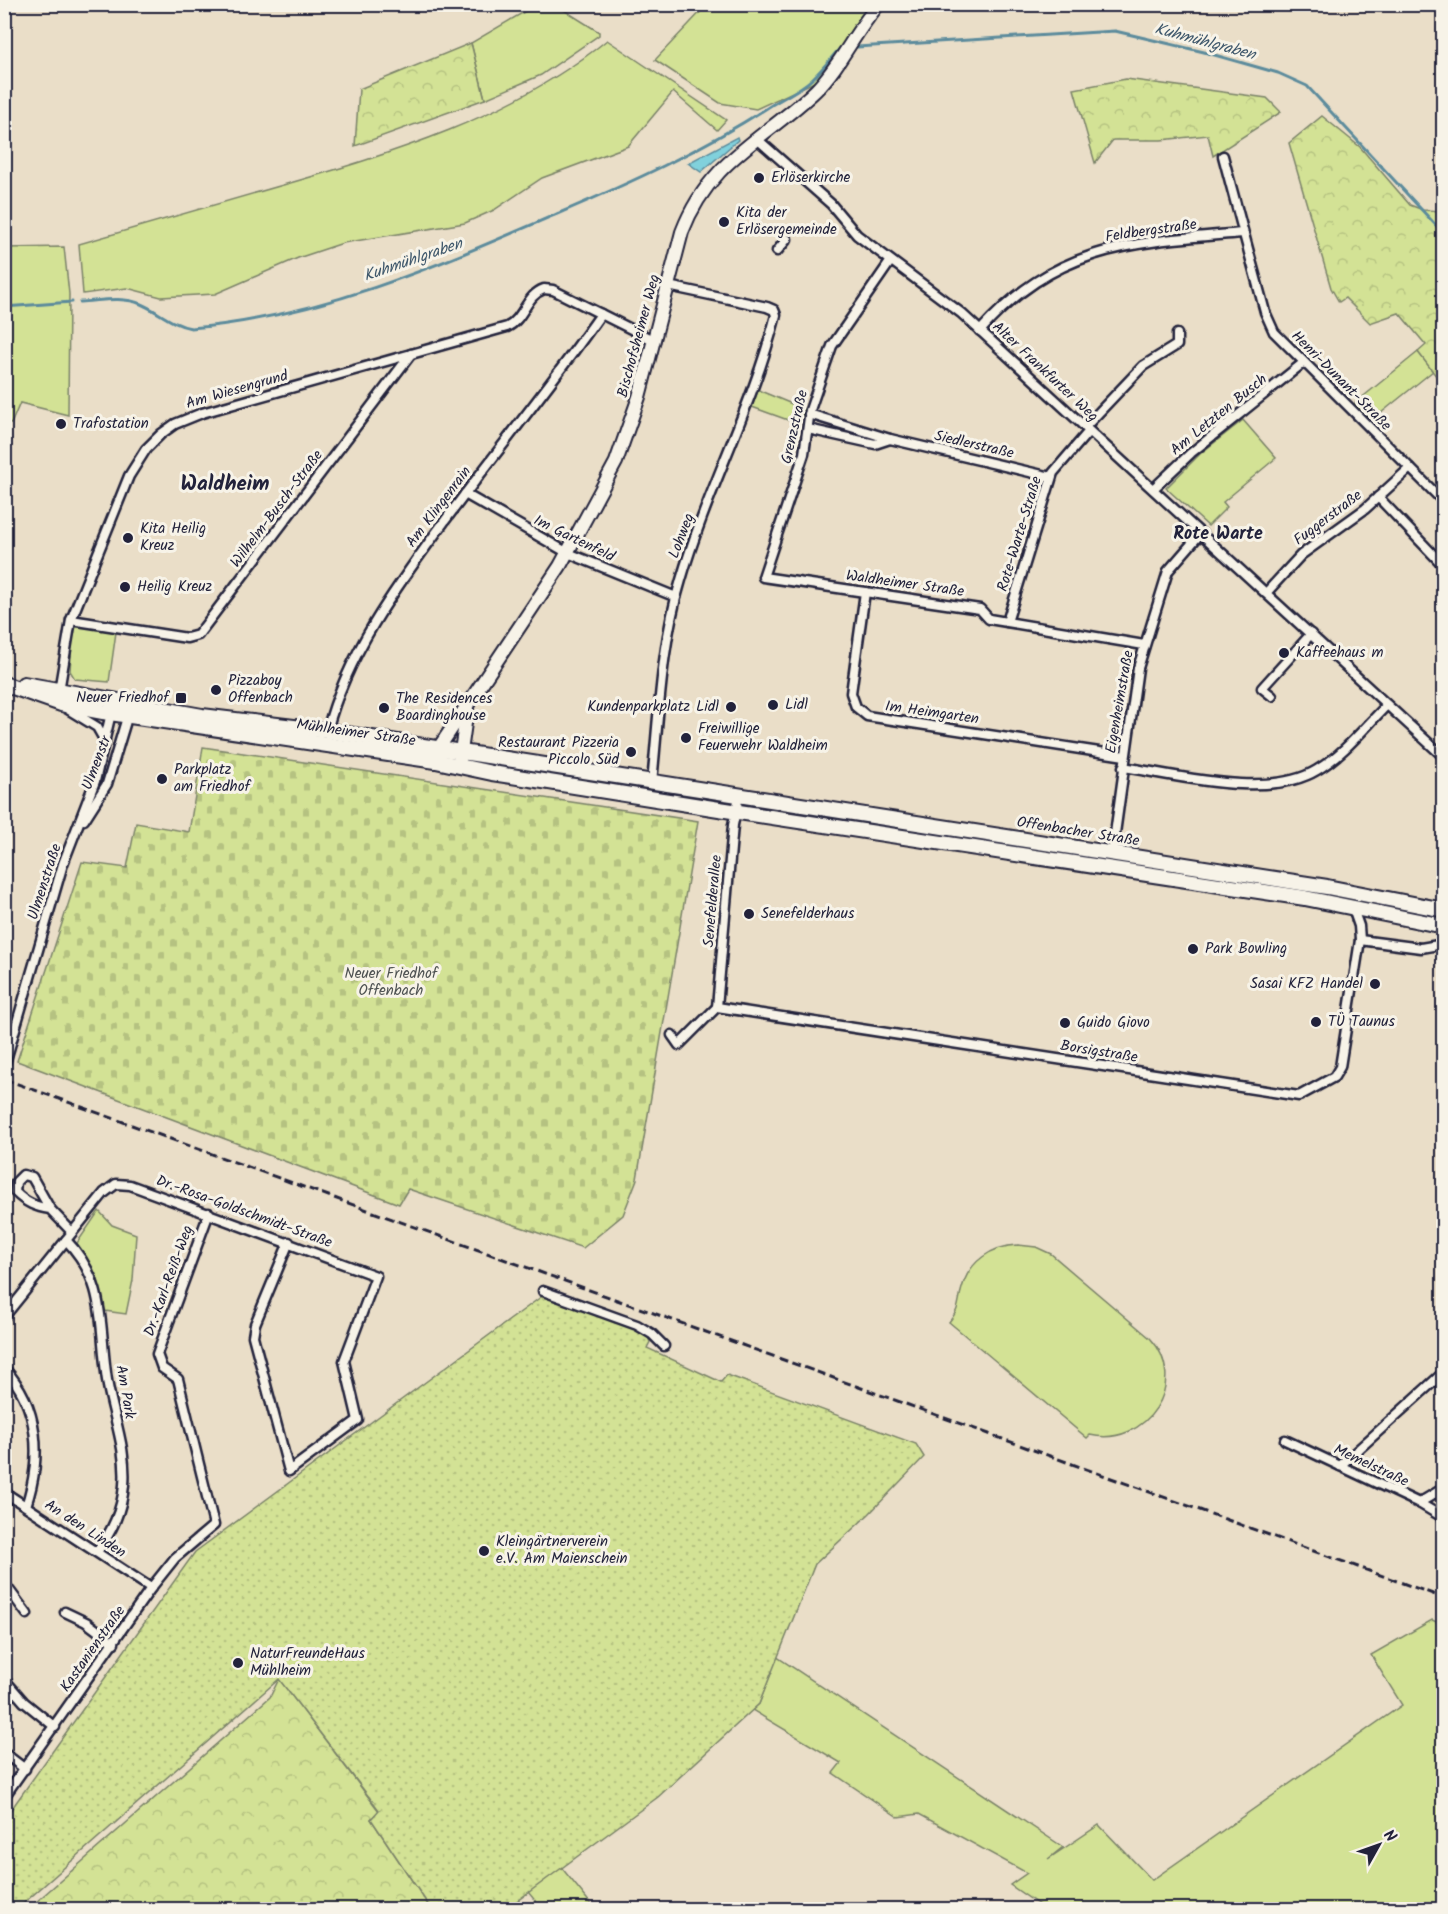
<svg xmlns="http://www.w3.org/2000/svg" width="1448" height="1914" font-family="Kalam,sans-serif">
<defs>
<pattern id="forest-crowns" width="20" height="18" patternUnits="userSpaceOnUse" patternTransform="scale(1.5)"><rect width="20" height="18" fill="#d3e295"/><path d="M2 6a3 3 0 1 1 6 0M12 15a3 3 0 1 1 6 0" fill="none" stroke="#b5c281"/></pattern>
<pattern id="cemetery-stones" width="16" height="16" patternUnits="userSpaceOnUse" patternTransform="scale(1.5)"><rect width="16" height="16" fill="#d3e295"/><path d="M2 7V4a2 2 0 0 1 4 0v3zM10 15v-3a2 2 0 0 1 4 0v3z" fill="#b5c281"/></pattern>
<pattern id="garden-dots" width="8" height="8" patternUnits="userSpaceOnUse" patternTransform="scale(1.5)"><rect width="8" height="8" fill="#d3e295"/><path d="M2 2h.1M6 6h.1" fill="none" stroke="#b5c281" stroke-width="1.8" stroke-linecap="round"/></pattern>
</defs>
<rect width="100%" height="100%" fill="#eadec8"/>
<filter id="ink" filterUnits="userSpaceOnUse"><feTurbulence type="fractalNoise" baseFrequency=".0167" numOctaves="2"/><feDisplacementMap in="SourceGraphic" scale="12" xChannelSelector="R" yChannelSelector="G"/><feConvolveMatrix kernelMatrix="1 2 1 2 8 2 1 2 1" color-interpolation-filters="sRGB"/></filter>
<g filter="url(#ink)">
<g fill="#d3e295" stroke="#7a8268" stroke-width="1.5">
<path d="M536 5H556L599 32V35L541 75 485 99 471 43Z"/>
<path d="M707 5H875L821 79 756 109 720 103 655 60Z"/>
<path d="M607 40 726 120 717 130 673 92 628 146 542 178 494 210 465 223 343 243 298 258 215 294 161 297 127 288 83 294 79 244C144 225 210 206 276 187 391 154 513 117 607 40Z"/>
<path d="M64 247 69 294 68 415 20 403 11 424 4 422 5 248Z"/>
<path d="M1418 352 1433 371 1371 421 1354 404Z"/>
<path d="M758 390 804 409 799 424 752 407Z"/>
<path d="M1243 420 1276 458 1223 502 1227 507 1208 526 1166 488 1200 454Z"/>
<path d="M73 625 116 632 109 682 75 679 70 671Z"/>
<path d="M99 1211 112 1225 136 1234 133 1280 126 1314 105 1311 98 1280 77 1243Z"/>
<path d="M1018 1245 1036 1247 1051 1254 1150 1338C1191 1382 1146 1448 1090 1435L1087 1438 949 1322C961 1307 957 1304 962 1288 969 1261 992 1246 1018 1245Z"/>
<path d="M1432 1620 1444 1625 1443 1909H1045L1010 1885 1027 1873 919 1814 898 1817 833 1773 841 1763 752 1710 759 1704 777 1657 1063 1847 1048 1859 1099 1825 1152 1880 1402 1705 1371 1655Z"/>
<path d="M561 1867 595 1909H542L528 1892Z"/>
</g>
<g fill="url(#forest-crowns)" stroke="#7a8268" stroke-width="1.5">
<path d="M471 43 485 99 355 146 359 89Z"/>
<path d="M1126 79 1267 98 1281 112 1213 156 1208 135 1161 140H1113L1095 163 1074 89Z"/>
<path d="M1322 116 1360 147 1410 205 1423 210 1443 211V385L1418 352 1426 345 1399 313 1370 323 1345 298 1339 302 1331 288 1289 143Z"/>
<path d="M279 1679 379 1811 371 1819 431 1909 27 1910 270 1697Z"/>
</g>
<path fill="url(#cemetery-stones)" stroke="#7a8268" stroke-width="1.5" d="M203 747 698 821 637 1179 623 1215 583 1248 408 1189 399 1204 17 1061 82 862 127 868 136 823 189 832Z"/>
<path fill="url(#garden-dots)" stroke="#7a8268" stroke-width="1.5" d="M545 1294 646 1333 650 1342 647 1348 721 1382 727 1375 916 1444 924 1457 869 1514 815 1564 759 1704 658 1797 506 1909H431L371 1819 379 1810 279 1679 17 1909 5 1910V1818L195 1552Z"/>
<path fill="#81d1dc" stroke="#5b8b9c" stroke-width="1.5" d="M737 137 738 140 701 172 688 163Z"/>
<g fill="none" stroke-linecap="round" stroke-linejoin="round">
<g stroke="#5b8b9c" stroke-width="3">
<path d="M857 47 1115 31 1204 52 1278 73 1307 86 1444 234"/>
<path d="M80 302C100 301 122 296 141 304 158 311 172 325 191 328 321 317 439 265 557 214 630 183 700 151 767 108 782 98 801 90 813 78 823 69 831 58 840 48"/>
<path d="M4 307 72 302"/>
</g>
<g stroke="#22223b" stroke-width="13">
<g id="street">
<path d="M756 138 831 204 857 235 961 313 1444 757"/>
<path d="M1223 156 1265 312 1274 332 1444 502"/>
<path d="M777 251 787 239"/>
<path d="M890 262 832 346 810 410 804 454 763 577 980 609 989 619 1144 645"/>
<path d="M980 331C1057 244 1135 242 1243 233"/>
<path d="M809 414 890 439 1051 477"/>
<path d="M1085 427 1143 366 1177 345V334"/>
<path d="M808 429 875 444 890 439"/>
<path d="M1153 489 1191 453 1303 363"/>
<path d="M465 494 568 553 676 597"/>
<path d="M1378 497 1444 566"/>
<path d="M865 592 851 693 856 707 867 716 1125 756"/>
<path d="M1266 593 1301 555 1365 509 1410 468"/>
<path d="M71 620 187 638 198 635 411 354"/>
<path d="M1007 622 1053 473 1089 431"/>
<path d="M59 691 71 620 129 476 146 449 161 434 175 424 202 413 507 327C524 319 526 295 544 289L553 290 655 341"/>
<path d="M1272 696 1262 688 1311 634"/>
<path d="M66 708 97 727 105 741"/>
<path d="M327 731C347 653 397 586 444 522 496 452 551 385 601 314"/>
<path d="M1123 767C1177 775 1268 800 1317 770 1344 754 1365 727 1387 705"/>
<path d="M652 782C659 715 661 645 681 580 707 490 753 406 776 315L774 310 767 307 668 286"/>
<path d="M84 820 107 784 129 711"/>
<path d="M1112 855 1138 668 1168 571 1201 533"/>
<path d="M1360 940 1421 948 1444 944"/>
<path d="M717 1007 1299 1096 1334 1077 1340 1067 1360 940 1359 926 1352 906"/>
<path d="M717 1007 733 825 739 796"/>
<path d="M672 1035 679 1045 717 1007"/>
<path d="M4 1067 63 864 95 781 112 709"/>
<path d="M50 1209C36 1207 26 1203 15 1192L16 1182 23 1175 32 1177 50 1209 72 1232"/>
<path d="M66 1240C109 1284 98 1331 108 1386 114 1418 127 1452 124 1485 122 1511 112 1531 97 1552"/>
<path d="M543 1291 637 1325 652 1334 664 1346"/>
<path d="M4 1317 104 1193 116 1184 130 1185 376 1276 344 1361 358 1420 289 1471 253 1336 255 1324 289 1242"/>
<path d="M4 1368C40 1407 42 1458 26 1506"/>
<path d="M1285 1440 1419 1503 1444 1518"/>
<path d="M1340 1466 1444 1372"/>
<path d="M4 1492 151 1588"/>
<path d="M1419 1503 1444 1488"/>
<path d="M4 1583 27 1614"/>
<path d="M65 1612 86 1622 114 1643"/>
<path d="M4 1679 24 1702 55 1727"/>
<path d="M4 1753 25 1769"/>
<path d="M4 1797 151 1588 175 1558 214 1525 178 1379 162 1368 157 1354 209 1213"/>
</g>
</g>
<g stroke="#22223b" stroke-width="16">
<g id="secondary">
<path d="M437 757 438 749 560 566 616 462 639 397 682 232C710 159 764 140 816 90 841 65 855 31 879 4"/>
<path d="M459 766 467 709"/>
</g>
</g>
<g stroke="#22223b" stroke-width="18">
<g id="primary">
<path d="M4 684 61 704 103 712 436 761 492 773 719 809 1305 898 1444 926"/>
<path d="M24 684 202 716 327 731 1327 887 1444 910"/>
</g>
</g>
<use href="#street" stroke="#f7f3e8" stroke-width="8"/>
<use href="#secondary" stroke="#f7f3e8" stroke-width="12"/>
<use href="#primary" stroke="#f7f3e8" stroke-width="14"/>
<path stroke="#22223b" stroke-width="3" stroke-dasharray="9 4.5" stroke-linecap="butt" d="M4 1079 1444 1598"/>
</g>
</g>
<g fill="#22223b" stroke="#f7f3e8" stroke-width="2">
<circle cx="759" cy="178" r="6"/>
<circle cx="724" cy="222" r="6"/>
<circle cx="61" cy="424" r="6"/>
<circle cx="128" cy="538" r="6"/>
<circle cx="125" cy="587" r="6"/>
<circle cx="1284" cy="653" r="6"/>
<circle cx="216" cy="690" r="6"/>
<rect x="175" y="692" width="12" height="12" rx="3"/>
<circle cx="773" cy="705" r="6"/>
<circle cx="731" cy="707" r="6"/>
<circle cx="384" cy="708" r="6"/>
<circle cx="686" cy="738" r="6"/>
<circle cx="631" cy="752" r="6"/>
<circle cx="162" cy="779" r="6"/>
<circle cx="749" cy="914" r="6"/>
<circle cx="1193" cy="949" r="6"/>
<circle cx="1375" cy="984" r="6"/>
<circle cx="1316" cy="1022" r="6"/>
<circle cx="1065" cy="1023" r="6"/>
<circle cx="484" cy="1551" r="6"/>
<circle cx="238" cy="1663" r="6"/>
</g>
<g text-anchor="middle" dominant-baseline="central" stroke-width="6" stroke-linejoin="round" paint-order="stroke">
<g font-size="15" fill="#22223b" stroke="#f7f3e8" text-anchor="start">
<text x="771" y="178">Erlöserkirche</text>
<text x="736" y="213">Kita der<tspan x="736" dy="17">Erlösergemeinde</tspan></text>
<text x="73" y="424">Trafostation</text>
<text x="140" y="529">Kita Heilig<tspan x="140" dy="17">Kreuz</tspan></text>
<text x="137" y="587">Heilig Kreuz</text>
<text x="1296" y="653">Kaffeehaus m</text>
<text x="228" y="681">Pizzaboy<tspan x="228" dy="17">Offenbach</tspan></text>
<text x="169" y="698" text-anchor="end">Neuer Friedhof</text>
<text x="396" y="699">The Residences<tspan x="396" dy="17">Boardinghouse</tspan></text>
<text x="785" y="705">Lidl</text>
<text x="719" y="707" text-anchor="end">Kundenparkplatz Lidl</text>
<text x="698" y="729">Freiwillige<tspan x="698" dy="17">Feuerwehr Waldheim</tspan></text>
<text x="619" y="743" text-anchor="end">Restaurant Pizzeria<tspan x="619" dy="17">Piccolo Süd</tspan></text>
<text x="174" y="770">Parkplatz<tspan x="174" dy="17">am Friedhof</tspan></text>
<text x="761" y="914">Senefelderhaus</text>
<text x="1205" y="949">Park Bowling</text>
<text x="1363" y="984" text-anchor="end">Sasai KFZ Handel</text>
<text x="1328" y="1022">TÜ Taunus</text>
<text x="1077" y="1023">Guido Giovo</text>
<text x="496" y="1542">Kleingärtnerverein<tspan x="496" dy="17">e.V. Am Maienschein</tspan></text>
<text x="250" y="1654">NaturFreundeHaus<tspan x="250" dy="17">Mühlheim</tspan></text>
</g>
<g font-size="15" fill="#22223b" stroke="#f7f3e8">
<text transform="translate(1151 231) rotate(-8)">Feldbergstraße</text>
<text transform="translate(639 336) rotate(-75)">Bischofsheimer Weg</text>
<text transform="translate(1045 372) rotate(43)">Alter Frankfurter Weg</text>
<text transform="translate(1341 381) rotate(45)">Henri-Dunant-Straße</text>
<text transform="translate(237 390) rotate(-16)">Am Wiesengrund</text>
<text transform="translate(1219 415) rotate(-39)">Am Letzten Busch</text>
<text transform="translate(795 427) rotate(-77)">Grenzstraße</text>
<text transform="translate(974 445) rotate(13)">Siedlerstraße</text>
<text transform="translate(439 507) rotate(-53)">Am Klingenrain</text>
<text transform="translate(277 509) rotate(-53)">Wilhelm-Busch-Straße</text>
<text transform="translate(1328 518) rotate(-37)">Fuggerstraße</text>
<text transform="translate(1020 534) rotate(-73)">Rote-Warte-Straße</text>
<text transform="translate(682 536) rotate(-69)">Lohweg</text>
<text transform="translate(574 539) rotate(26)">Im Gartenfeld</text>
<text transform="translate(905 584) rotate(8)">Waldheimer Straße</text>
<text transform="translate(1120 702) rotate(-80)">Eigenheimstraße</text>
<text transform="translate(932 713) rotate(8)">Im Heimgarten</text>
<text transform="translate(356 733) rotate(8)">Mühlheimer Straße</text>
<text transform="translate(97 763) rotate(-69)">Ulmenstr</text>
<text transform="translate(1078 832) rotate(9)">Offenbacher Straße</text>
<text transform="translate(45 882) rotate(-72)">Ulmenstraße</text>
<text transform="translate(713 901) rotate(-85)">Senefelderallee</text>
<text transform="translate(1099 1052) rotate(9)">Borsigstraße</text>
<text transform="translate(244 1212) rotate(20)">Dr.-Rosa-Goldschmidt-Straße</text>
<text transform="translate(169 1281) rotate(-70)">Dr.-Karl-Reiß-Weg</text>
<text transform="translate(125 1392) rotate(80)">Am Park</text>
<text transform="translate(1371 1466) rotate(25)">Memelstraße</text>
<text transform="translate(85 1529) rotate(33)">An den Linden</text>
<text transform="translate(93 1649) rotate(-55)">Kastanienstraße</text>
</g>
<g font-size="15" fill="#4e5252" stroke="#f7f3e8">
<text x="391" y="974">Neuer Friedhof<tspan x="391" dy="17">Offenbach</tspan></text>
</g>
<g font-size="16" font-style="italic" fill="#3e576b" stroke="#f7f3e8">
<text transform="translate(1205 42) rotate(15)">Kuhmühlgraben</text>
<text transform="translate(413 260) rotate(-19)">Kuhmühlgraben</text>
</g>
<g font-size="18" font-weight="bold" fill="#22223b" stroke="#f7f3e8">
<text x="1218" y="534">Rote Warte</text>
</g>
<g font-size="21" font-weight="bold" fill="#22223b" stroke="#f7f3e8">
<text x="225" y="484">Waldheim</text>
</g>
</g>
<rect width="1448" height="1914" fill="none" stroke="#f7f3e8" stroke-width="24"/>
<rect x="12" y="12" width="1424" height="1890" fill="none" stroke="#22223b" stroke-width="2" filter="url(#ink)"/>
<g transform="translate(1379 1845) rotate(50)" stroke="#f7f3e8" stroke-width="4.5" paint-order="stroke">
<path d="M0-4.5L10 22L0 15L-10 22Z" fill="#22223b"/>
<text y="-9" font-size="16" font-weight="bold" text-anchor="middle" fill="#22223b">N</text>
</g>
</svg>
